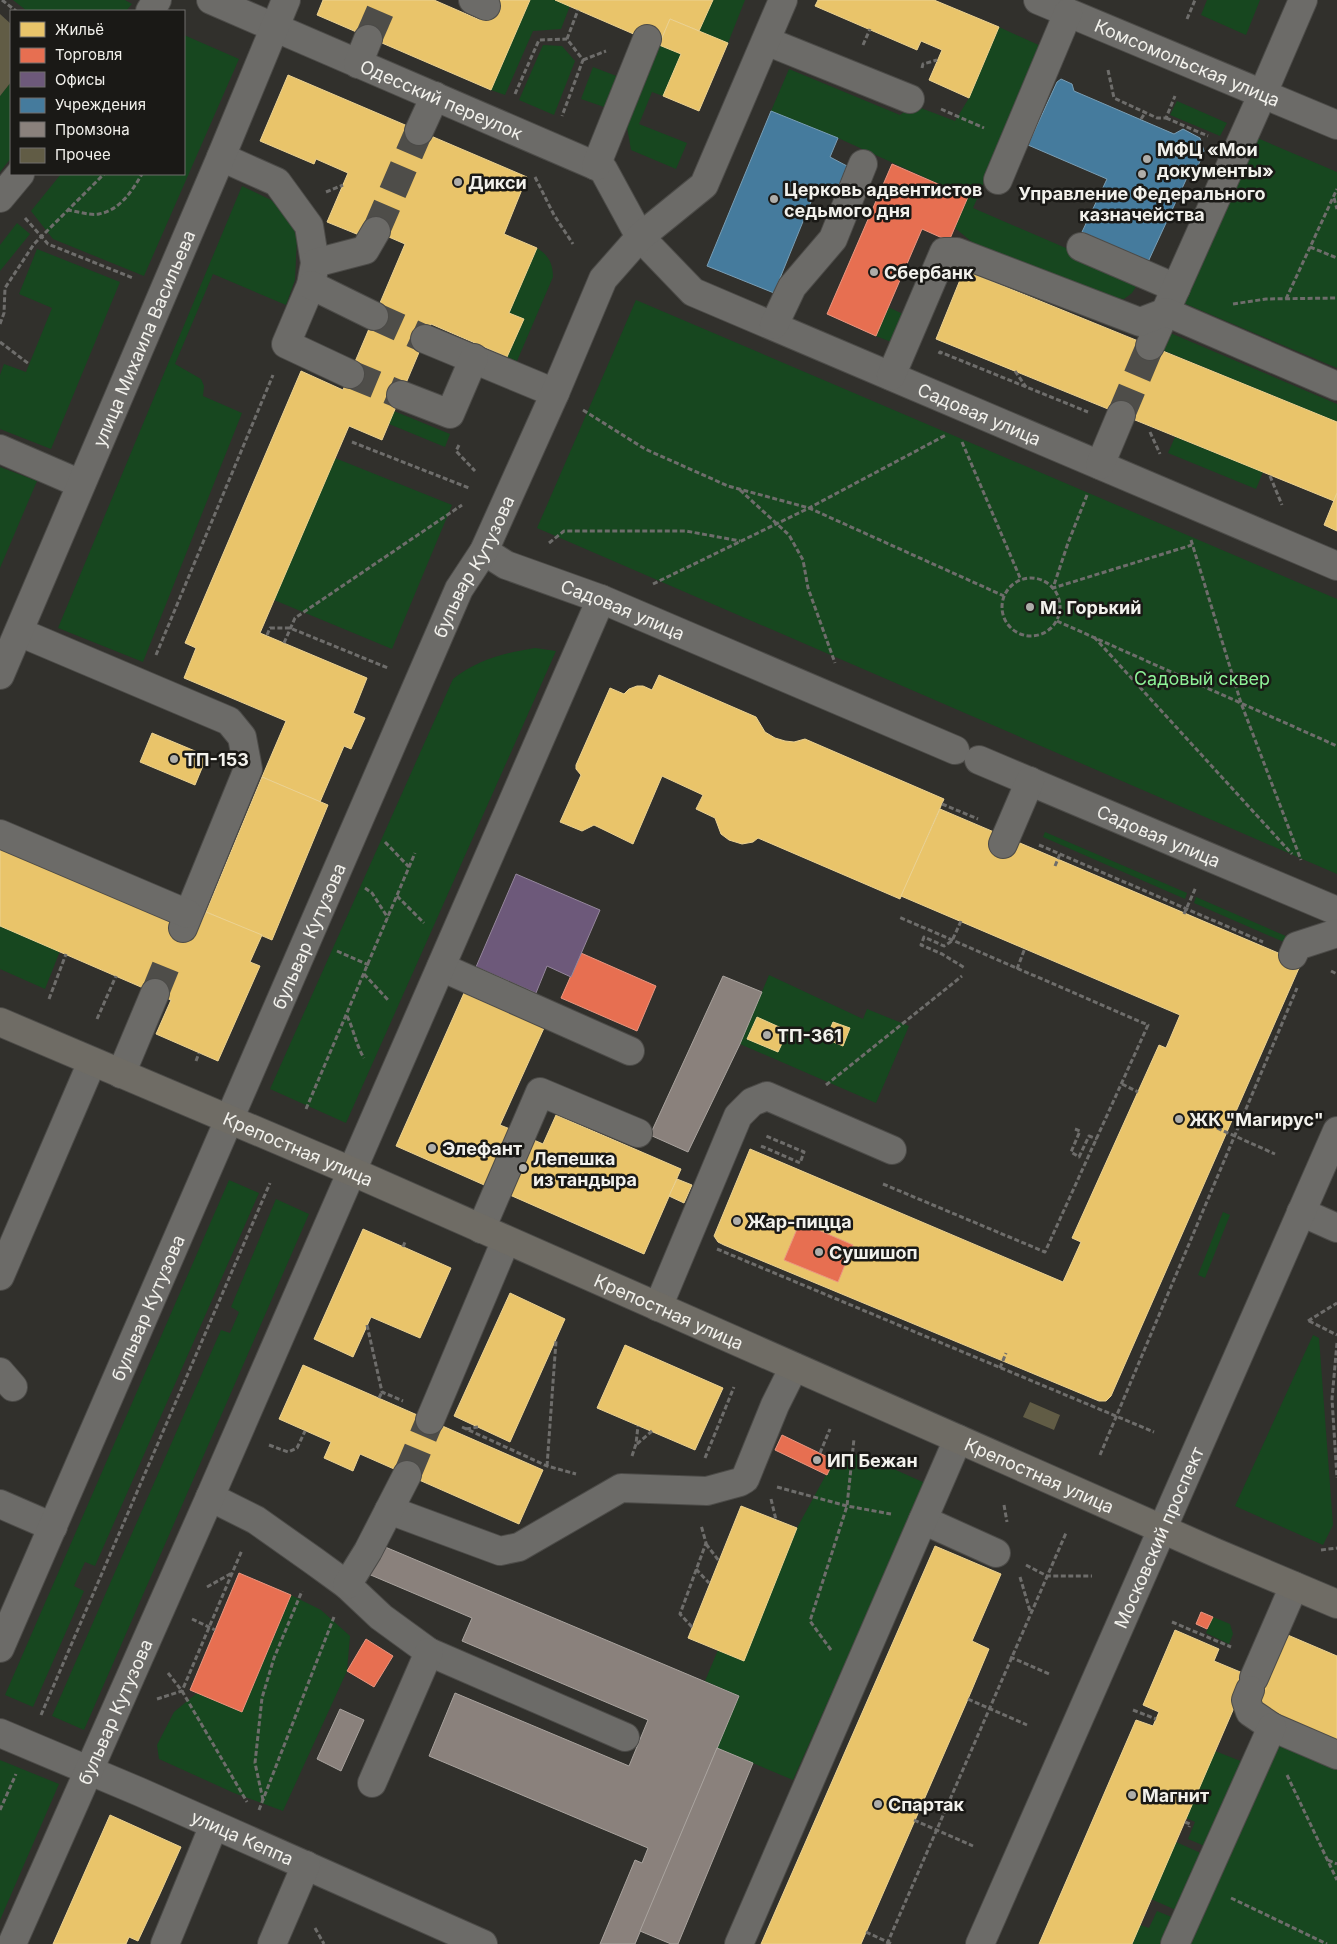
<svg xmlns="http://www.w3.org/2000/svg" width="1337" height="1944" font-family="Inter,sans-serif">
<rect width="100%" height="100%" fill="#31302c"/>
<g fill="#17471f">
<path d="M13 0H125L132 4 126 11H27Z"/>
<path d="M530 0H555L570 6 561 29 533 31 505 95 491 90Z"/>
<path d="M713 0H745L728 43 699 31Z"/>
<path d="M1207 0H1260L1246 35 1201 15Z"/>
<path d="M999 27 1043 47 973 208 1140 280 1132 293 1124 299 1109 297 973 243 955 228 968 197 838 138 771 111 789 69 900 115 913 105 955 121 969 98Z"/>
<path d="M184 35 239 59 144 276 53 239 31 211 61 174H184Z"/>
<path d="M655 43 681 54 663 96 652 92 639 124 687 143 676 169 631 150 625 115Z"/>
<path d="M543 45 562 46 575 61 554 115 519 100Z"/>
<path d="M593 67 619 77 607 108 581 99Z"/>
<path d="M11 82V158L0 172V96Z"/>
<path d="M1177 101 1227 123 1220 136 1170 115Z"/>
<path d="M1255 137 1337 172V368L1181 302Z"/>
<path d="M242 186 271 200 288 217 297 237 295 280 286 305 213 274 175 364 201 379 204 386 203 396 242 413 143 662 58 628Z"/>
<path d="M17 223 30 234 0 271V245Z"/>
<path d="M537 248C548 255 553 263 553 277L517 361 507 357 524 319 509 313Z"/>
<path d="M37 249 120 282 51 449 0 429V375L4 364 26 372 52 308 19 294Z"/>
<path d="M636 300 1337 599V874L537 528Z"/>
<path d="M888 307 903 314 891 342 876 336Z"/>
<path d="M1168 332 1337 404V422L1160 349Z"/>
<path d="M394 411 450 434 445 447 389 424Z"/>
<path d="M1175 437 1263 472 1256 489 1168 453Z"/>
<path d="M335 458 452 505 392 649 274 600Z"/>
<path d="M0 467 37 481 0 568Z"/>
<path d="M535 648 556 651 346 1123 270 1089 453 679C477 660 504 653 535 648Z"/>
<path d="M1045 832 1187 893 1185 899 1043 837Z"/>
<path d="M1196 897 1295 940 1293 946 1194 903Z"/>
<path d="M0 926 60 951 45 989 0 969Z"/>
<path d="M769 975 863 1019 867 1009 909 1026 876 1103 740 1044Z"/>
<path d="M229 1180 259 1193 95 1566 85 1562 74 1586 84 1591 33 1707 5 1695Z"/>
<path d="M276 1199 309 1214 84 1730 52 1716 221 1330 230 1333 239 1312 231 1307Z"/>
<path d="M1223 1212 1230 1215 1205 1278 1198 1275Z"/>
<path d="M1313 1335 1319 1338 1333 1525 1323 1545 1235 1506Z"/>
<path d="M860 1454 925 1483 793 1780 717 1748 739 1696 705 1681 718 1650 743 1661 797 1528 834 1460Z"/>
<path d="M291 1595 321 1610 350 1636 347 1671 283 1811 234 1793 159 1759 157 1745 174 1712 197 1693 242 1712Z"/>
<path d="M1213 1617 1230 1624 1233 1634 1229 1644 1206 1633Z"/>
<path d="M1277 1740 1337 1767V1944H1185Z"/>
<path d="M1215 1751 1243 1762 1207 1847 1188 1839 1195 1822 1186 1818Z"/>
<path d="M0 1760 59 1784 0 1920Z"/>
<path d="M1176 1842 1203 1854 1178 1911 1151 1899Z"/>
<path d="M1157 1911 1174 1918 1163 1944H1132L1140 1925 1149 1928Z"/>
</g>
<g fill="#e9c46a" stroke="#ecd291">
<path d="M323 0H434L480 20 488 0H530L491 90 317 15Z"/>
<path d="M555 0H713L699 31 670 19 659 45Z"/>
<path d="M818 0H934L999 27 969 98 929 80 942 50 921 41 917 50 815 6Z"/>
<path d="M670 19 728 43 699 111 663 96 681 54 659 45Z"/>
<path d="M288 75 527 177 504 234 537 248 509 313 524 319 507 357 431 324 382 440 349 426 260 633 367 678 353 713 365 718 351 749 344 746 320 802 262 777 286 721 184 678 196 648 185 643 301 371 343 390 405 244 368 228 364 237 327 222 348 173 316 159 314 164 260 141Z"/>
<path d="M964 270 1337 422V493L1334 501 936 339Z"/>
<path d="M1337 493V531L1324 525Z"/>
<path d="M659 675 756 717 765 732 775 738 785 741 794 742 805 739 944 799 900 899 758 838 753 842 742 844 729 840 721 834 715 818 696 809 703 795 662 776 633 844 594 825 582 831 560 822 581 775 576 769V765L610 688 624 694 629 689 637 686H643L652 690Z"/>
<path d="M152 733 207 756 195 785 140 762Z"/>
<path d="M262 777 328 805 272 940 206 912Z"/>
<path d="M940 809 1283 955 1296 962 1299 968 1111 1396 1106 1401H1099L724 1245 718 1242 714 1236 750 1149 1063 1282 1081 1242 1072 1238 1159 1045 1166 1048 1180 1015 901 896Z"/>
<path d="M0 848 196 933 206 912 262 935 250 962 260 966 218 1061 156 1034 171 1000 0 926Z"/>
<path d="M464 993 544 1028 500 1125 515 1131 491 1188 396 1146Z"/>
<path d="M757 1017 788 1031 778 1052 747 1039Z"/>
<path d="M833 1022 850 1028 843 1046 826 1039Z"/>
<path d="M556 1115 681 1169 644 1254 503 1192 527 1137 543 1144Z"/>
<path d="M677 1179 692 1185 684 1203 669 1196Z"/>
<path d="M363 1229 451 1268 420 1338 371 1317 353 1357 314 1339Z"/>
<path d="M510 1293 565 1319 510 1442 454 1416Z"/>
<path d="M625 1345 723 1388 695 1450 597 1408Z"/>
<path d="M303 1365 543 1470 519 1524 360 1454 353 1471 324 1458 331 1442 279 1419Z"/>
<path d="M741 1506 797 1528 744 1661 688 1638Z"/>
<path d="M935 1546 1001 1574 972 1641 989 1649 968 1699 861 1944H761Z"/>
<path d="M1175 1630 1219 1649 1214 1661 1262 1681 1243 1687 1132 1944H1039L1136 1720 1153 1726 1159 1712 1143 1705Z"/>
<path d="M1283 1633 1337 1656V1740L1252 1703Z"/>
<path d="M110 1815 181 1847 159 1896 138 1941 129 1937 126 1944H53Z"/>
</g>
<g fill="#e76f51" stroke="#ea9680">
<path d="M892 164 968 197 949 241 922 229 876 336 827 314Z"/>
<path d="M581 953 656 986 637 1031 561 998Z"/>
<path d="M800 1222 853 1245 838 1282 784 1260Z"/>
<path d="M782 1435 834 1460 827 1475 775 1450Z"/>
<path d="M239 1573 291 1595 242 1712 190 1690Z"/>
<path d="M1201 1612 1213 1617 1207 1629 1196 1624Z"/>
<path d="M366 1639 393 1656 374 1687 347 1671Z"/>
</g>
<path fill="#6d597a" stroke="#95879c" d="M516 874 600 910 571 977 547 966 536 993 476 967Z"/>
<g fill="#457b9d" stroke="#799eb5">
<path d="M1061 79 1072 84 1074 91 1174 134 1183 129 1200 138 1204 151 1198 166 1191 169 1148 262 1082 232 1107 179 1028 145 1057 82Z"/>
<path d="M771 111 838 138 830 157 847 166 849 176 839 191 832 193 817 187 774 293 707 266Z"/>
</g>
<g fill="#8a817c" stroke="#a9a39e">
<path d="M723 976 762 992 740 1044 688 1152 650 1135Z"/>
<path d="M378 1544 739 1696 635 1944H600L635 1860 642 1863 648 1848 429 1756 455 1693 629 1766 648 1720 462 1641 472 1618 366 1573Z"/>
<path d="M340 1709 364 1720 341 1771 317 1759Z"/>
<path d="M717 1748 753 1763 678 1944H671L640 1931Z"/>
</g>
<g fill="#615c45">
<path d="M0 14 11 24V82L0 96Z"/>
<path d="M1030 1402 1060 1415 1054 1430 1023 1417Z"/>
</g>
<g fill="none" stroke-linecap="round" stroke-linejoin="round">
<g stroke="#4e4d49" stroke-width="28" stroke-dasharray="28 14" stroke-linecap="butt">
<path d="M369 37 385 0"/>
<path d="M376 231 419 131"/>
<path d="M374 316 425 339"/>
<path d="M350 374 401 395"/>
<path d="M1121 415 1150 346"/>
<path d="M155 993 170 956"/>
<path d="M407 1475 430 1420"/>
</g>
<g stroke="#4c4b48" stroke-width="30">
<g id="minor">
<path id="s1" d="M211 0 603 169 640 237 693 292 1337 566"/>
<path d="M473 0 486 6"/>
<path id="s2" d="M1038 0 1337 125"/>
<path d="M150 11 157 0"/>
<path d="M766 41 910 99"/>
<path d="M358 64 368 39"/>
<path d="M419 131 435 96"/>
<path d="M221 157 277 182 309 226 315 263 311 285 286 344 350 374"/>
<path d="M596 166 647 39"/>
<path d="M998 180 1068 13"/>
<path d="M0 198 20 174"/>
<path d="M1081 247 1176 288"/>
<path d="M315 263 365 250 376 231"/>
<path d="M311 285 374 316"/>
<path d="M774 325 792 287 833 239 863 164"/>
<path d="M425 339 555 393"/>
<path d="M1150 346 1263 93 1303 0"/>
<path d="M891 376 944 252H957L1140 322 1166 312 1337 386"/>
<path d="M401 395 450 414 474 358"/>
<path d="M0 449 81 484"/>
<path d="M1100 465 1121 415"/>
<path id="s3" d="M484 551 506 565 601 599 955 750"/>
<path d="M19 632 229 721 242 737 248 769 183 928"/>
<path id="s4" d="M0 675 221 157 286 0"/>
<path id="s5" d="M979 760 1337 911"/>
<path d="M0 834 188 914"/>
<path d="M1003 844 1030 781"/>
<path d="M1293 955 1297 946 1337 933"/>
<path d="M441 967 630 1051"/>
<path d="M121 1074 155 993"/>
<path d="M1301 1212 1337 1228"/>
<path d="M481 1229 540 1092 638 1133"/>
<path d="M0 1276 92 1062"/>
<path d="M658 1307 738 1116 752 1102 767 1096 892 1150"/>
<path d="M0 1372 13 1387"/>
<path d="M430 1420 506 1240"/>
<path d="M210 1497 256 1520 314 1561 347 1585 381 1617 429 1652 625 1737"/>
<path d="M0 1504 53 1527"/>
<path d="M389 1510 500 1551 519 1547 621 1488 707 1491 740 1482 745 1479 775 1405 794 1367"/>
<path d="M923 1520 996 1553"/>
<path d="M347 1585 368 1551 407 1475"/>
<path id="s6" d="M0 1648 459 589 484 551 555 393 603 279 640 237 704 185 783 0"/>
<path d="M1254 1678 1294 1586"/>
<path d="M1250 1690 1246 1700 1250 1712 1272 1727 1337 1755"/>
<path id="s7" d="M0 1733 140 1792 483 1944"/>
<path d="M372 1783 429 1652"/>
<path id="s8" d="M12 1944 210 1497 601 599"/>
<path d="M165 1944 214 1825"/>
<path d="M272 1944 306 1865"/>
<path d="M739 1944 958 1439"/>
<path id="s9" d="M980 1944 1337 1131"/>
<path d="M1175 1944 1272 1727"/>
</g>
</g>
<g stroke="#4c4b48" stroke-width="30">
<g id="major">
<path id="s10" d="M0 1022 351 1171 1214 1552 1337 1604"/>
</g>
</g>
<g stroke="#6e6d6b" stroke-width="3" stroke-dasharray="5 2.5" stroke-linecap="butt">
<path d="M2 0 16 11"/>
<path d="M1187 19 1195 0"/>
<path d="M567 39 578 10"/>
<path d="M863 45 870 29"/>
<path d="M583 60 606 51"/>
<path d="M922 68 923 64 937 60"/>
<path d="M1108 70 1114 98 1157 118H1166L1175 96"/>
<path d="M515 94 539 40 567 39 583 60 562 116"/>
<path d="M941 109 984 128"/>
<path d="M1166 118 1208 136"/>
<path d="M1141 119 1145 113"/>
<path d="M535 177 554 215 573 244"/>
<path d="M326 192 343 185"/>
<path d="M1334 198 1337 209"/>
<path d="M67 210C77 211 90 216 99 214 120 210 132 191 142 174"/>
<path d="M25 218 48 244 133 278"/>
<path d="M1310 247 1337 258"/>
<path d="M1286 299 1337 189"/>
<path d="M1233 304 1266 299 1337 298"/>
<path d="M0 324 4 313 5 288 34 244 104 174"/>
<path d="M0 342 29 364"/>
<path d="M939 354 940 352 1088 412"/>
<path d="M1015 371 1026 387"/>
<path d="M583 410 645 449 728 486 809 508 1004 596"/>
<path d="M1150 432 1160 454"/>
<path d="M352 442 469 488"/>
<path d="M962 442 1021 580"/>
<path d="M459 445 456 451 475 471"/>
<path d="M1270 476 1282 505"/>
<path d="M740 490 789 535 803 560 808 588 835 663"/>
<path d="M1087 495 1068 543 1053 588 1192 545"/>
<path d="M1191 540 1241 703 1301 860"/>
<path d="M549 543 564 531H686L740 541"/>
<circle cx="1031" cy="607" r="29"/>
<path d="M653 584 809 508 946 435"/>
<path d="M1057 621 1337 746"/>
<path d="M267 635 270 628H290L388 668"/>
<path d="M1094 637 1292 854"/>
<path d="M284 643 295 618 462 505"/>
<path d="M156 655 273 375"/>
<path d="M942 804 978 819"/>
<path d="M385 842 409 867"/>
<path d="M1039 845 1263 942"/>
<path d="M1055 866 1060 854"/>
<path d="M365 888 372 893 388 918"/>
<path d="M397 896 424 923"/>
<path d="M1184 914 1196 887"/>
<path d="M961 921 952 941 944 946 924 937 921 945 942 954 965 968"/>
<path d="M337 951 369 965"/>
<path d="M1017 969 1025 948"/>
<path d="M1331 971 1337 974"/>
<path d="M364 974 389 1001"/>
<path d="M49 999 66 954"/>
<path d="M347 1016C354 1030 356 1045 364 1058"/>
<path d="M97 1019 116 976"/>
<path d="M196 1061 199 1053"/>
<path d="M1122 1084 1138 1092"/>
<path d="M826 1085 962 976"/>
<path d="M306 1109 415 853"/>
<path d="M1217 1128 1275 1154"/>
<path d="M1075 1129 1080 1131 1071 1152 1079 1157 1089 1136 1097 1139"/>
<path d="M761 1146 800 1163 804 1152 766 1136"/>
<path d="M883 1184 1045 1252 1148 1025 899 917"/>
<path d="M403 1247 405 1242"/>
<path d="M717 1249 1154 1432"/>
<path d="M1308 1321 1337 1303"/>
<path d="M1309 1321 1337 1335"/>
<path d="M367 1325 382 1392 403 1401"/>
<path d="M1337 1343 1332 1399 1337 1478"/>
<path d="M1000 1368 1006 1353"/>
<path d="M379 1398 382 1392"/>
<path d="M462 1427 547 1466 576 1474"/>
<path d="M466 1429 478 1427"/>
<path d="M637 1444 652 1431"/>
<path d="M269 1445 288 1452 297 1448 305 1431"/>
<path d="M820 1453 830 1429"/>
<path d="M1100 1455 1297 988"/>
<path d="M632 1456 636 1444 638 1426"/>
<path d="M705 1458 734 1387"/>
<path d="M547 1466 556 1341"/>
<path d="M777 1487 847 1506 891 1514"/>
<path d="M771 1499 776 1520"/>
<path d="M1004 1505 1007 1522"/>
<path d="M706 1544 719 1561"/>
<path d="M1321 1550 1337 1548"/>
<path d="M1026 1565 1047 1576H1092"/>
<path d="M696 1569 709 1583"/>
<path d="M1020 1577 1030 1611"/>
<path d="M207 1587 232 1573"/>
<path d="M192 1619 215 1630"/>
<path d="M1172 1622 1231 1647"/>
<path d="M692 1627 680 1614 706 1543 701 1525"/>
<path d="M831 1650 810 1621 847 1506 854 1439"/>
<path d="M1010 1657 1049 1674"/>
<path d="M168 1673 182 1691 247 1802"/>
<path d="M157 1699 182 1691 242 1550"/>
<path d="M968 1699 1027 1725"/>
<path d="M1133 1710 1156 1719"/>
<path d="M41 1715 270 1183"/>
<path d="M1287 1775 1337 1880"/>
<path d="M263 1800 255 1763 262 1698 274 1658 302 1591"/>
<path d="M0 1810 16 1774"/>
<path d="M259 1810 334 1617"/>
<path d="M914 1820 973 1846"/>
<path d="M1185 1822 1190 1824 1189 1827"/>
<path d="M1328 1860 1337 1864"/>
<path d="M1231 1898 1327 1944"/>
<path d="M315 1928 324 1944"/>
<path d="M866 1932 892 1944"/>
<path d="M887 1944 1066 1533"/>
</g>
<use href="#minor" stroke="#6c6b68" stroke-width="28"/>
<use href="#major" stroke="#6f6c65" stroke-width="28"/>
</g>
<g fill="#aeada9" stroke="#1a1916" stroke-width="2">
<circle cx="1147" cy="159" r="5"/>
<circle cx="1142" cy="174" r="5"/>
<circle cx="458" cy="182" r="5"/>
<circle cx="774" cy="199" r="5"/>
<circle cx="874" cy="272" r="5"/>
<circle cx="1030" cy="607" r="5"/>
<circle cx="174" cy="759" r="5"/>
<circle cx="767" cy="1035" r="5"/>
<circle cx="1179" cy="1119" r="5"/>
<circle cx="432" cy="1148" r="5"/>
<circle cx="523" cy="1168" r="5"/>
<circle cx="737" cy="1221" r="5"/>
<circle cx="819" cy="1252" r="5"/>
<circle cx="817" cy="1460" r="5"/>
<circle cx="1132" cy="1795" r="5"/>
<circle cx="878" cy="1804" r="5"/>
</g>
<g text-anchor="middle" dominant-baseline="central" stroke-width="5" stroke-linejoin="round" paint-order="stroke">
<g font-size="18" fill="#f2f1ec" stroke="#1a1916">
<text stroke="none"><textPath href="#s2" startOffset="162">Комсомольская улица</textPath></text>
<text stroke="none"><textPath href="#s1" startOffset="251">Одесский переулок</textPath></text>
<text stroke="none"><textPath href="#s4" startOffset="366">улица Михаила Васильева</textPath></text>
<text stroke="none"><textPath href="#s1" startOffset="892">Садовая улица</textPath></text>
<text stroke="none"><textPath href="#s6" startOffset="1181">бульвар Кутузова</textPath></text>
<text stroke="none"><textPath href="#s3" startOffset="151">Садовая улица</textPath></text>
<text stroke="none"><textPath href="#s5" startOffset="195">Садовая улица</textPath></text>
<text stroke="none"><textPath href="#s6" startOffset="776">бульвар Кутузова</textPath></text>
<text stroke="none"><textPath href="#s10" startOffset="324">Крепостная улица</textPath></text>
<text stroke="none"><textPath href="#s6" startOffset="371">бульвар Кутузова</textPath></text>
<text stroke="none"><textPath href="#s10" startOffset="729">Крепостная улица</textPath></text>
<text stroke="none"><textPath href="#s10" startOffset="1134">Крепостная улица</textPath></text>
<text stroke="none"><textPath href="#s9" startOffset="444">Московский проспект</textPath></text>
<text stroke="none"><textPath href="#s8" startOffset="254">бульвар Кутузова</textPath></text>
<text stroke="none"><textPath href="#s7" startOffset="264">улица Кеппа</textPath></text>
</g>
<g font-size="18" font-weight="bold" fill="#f2f1ec" stroke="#1a1916" text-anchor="start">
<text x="1157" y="149">МФЦ «Мои<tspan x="1157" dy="21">документы»</tspan></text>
<text x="468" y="182">Дикси</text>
<text x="784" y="189">Церковь адвентистов<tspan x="784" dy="21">седьмого дня</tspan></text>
<text x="1142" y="193" text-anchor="middle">Управление Федерального<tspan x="1142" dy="21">казначейства</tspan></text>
<text x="884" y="272">Сбербанк</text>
<text x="1040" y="607">М. Горький</text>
<text x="184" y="759">ТП-153</text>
<text x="777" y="1035">ТП-361</text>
<text x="1189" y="1119">ЖК "Магирус"</text>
<text x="442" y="1148">Элефант</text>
<text x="533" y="1158">Лепешка<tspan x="533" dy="21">из тандыра</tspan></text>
<text x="747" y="1221">Жар-пицца</text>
<text x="829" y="1252">Сушишоп</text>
<text x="827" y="1460">ИП Бежан</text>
<text x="1142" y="1795">Магнит</text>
<text x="888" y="1804">Спартак</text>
</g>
<g font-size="18" fill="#8df197" stroke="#1a1916">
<text x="1202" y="678">Садовый сквер</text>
</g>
</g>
<rect x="10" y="10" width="175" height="165" fill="#1a1916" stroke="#706f6c"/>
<rect x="20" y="22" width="25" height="15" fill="#e9c46a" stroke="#706f6c"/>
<text x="55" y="35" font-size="15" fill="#f2f1ec">Жильё</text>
<rect x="20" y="48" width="25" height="15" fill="#e76f51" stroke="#706f6c"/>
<text x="55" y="60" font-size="15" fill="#f2f1ec">Торговля</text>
<rect x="20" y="72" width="25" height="15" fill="#6d597a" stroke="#706f6c"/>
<text x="55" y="85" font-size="15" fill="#f2f1ec">Офисы</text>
<rect x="20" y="98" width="25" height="15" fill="#457b9d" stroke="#706f6c"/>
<text x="55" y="110" font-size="15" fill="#f2f1ec">Учреждения</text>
<rect x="20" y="122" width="25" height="15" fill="#8a817c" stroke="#706f6c"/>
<text x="55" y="135" font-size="15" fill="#f2f1ec">Промзона</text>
<rect x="20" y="148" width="25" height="15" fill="#615c45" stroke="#706f6c"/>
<text x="55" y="160" font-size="15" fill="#f2f1ec">Прочее</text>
</svg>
